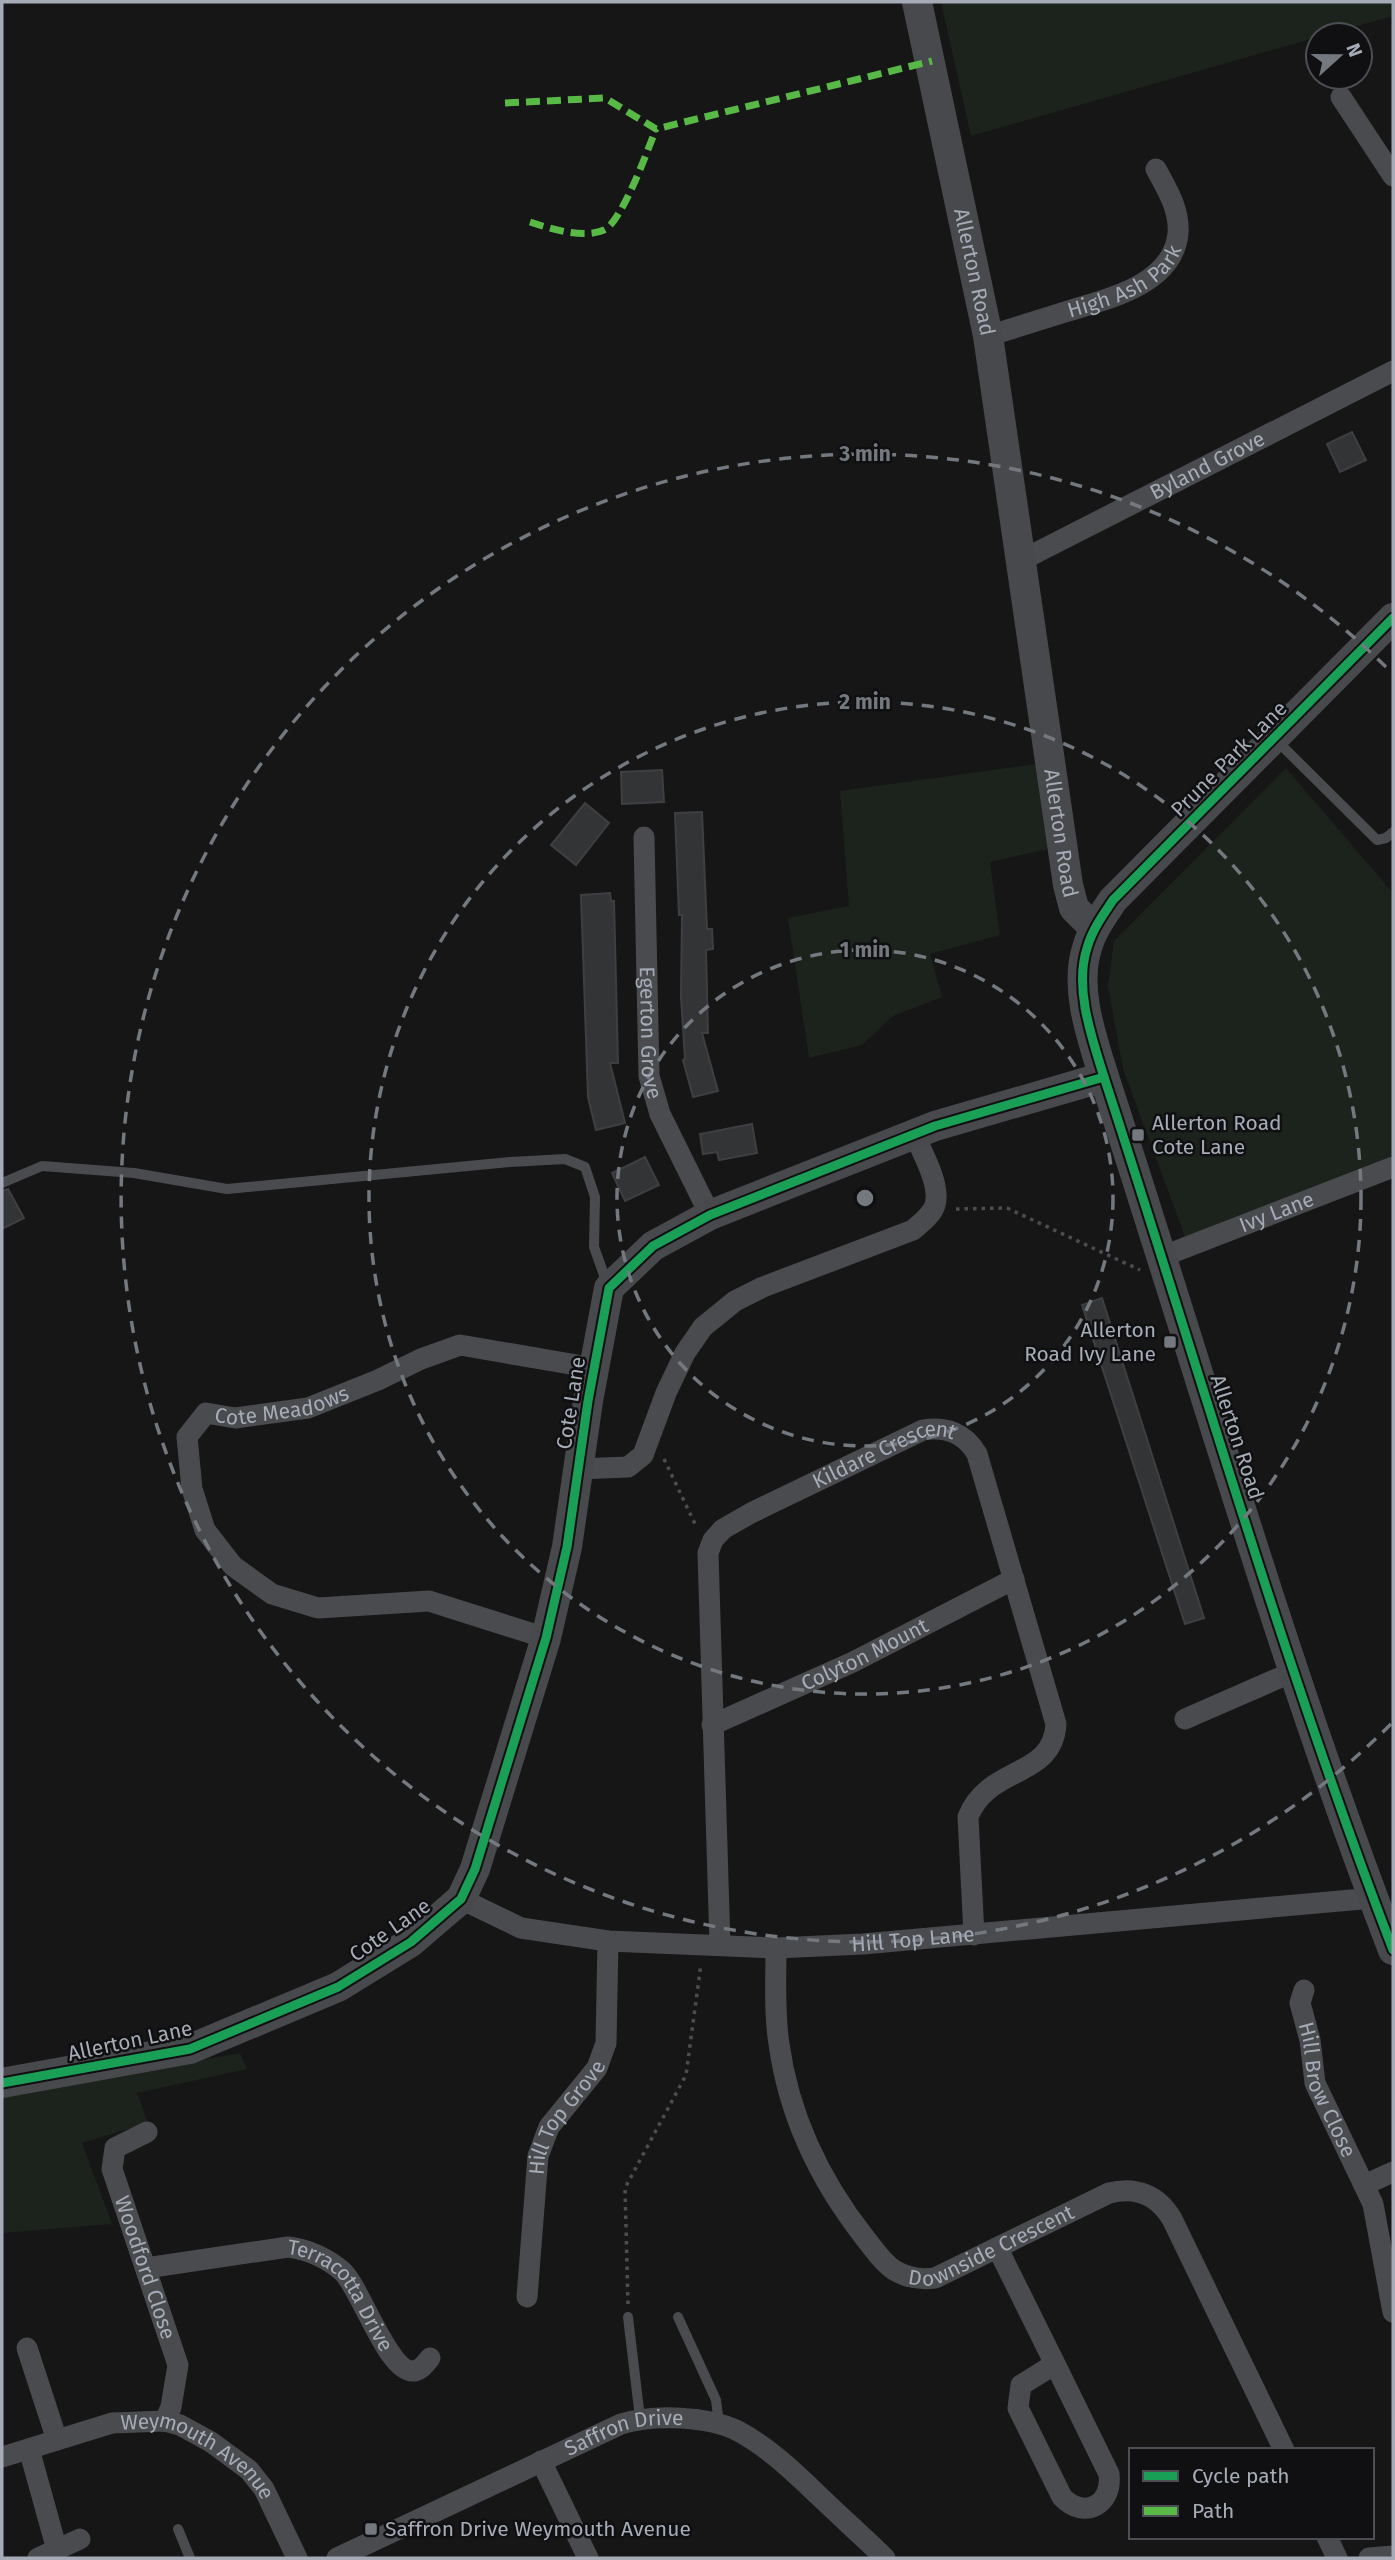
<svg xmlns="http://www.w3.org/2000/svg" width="1395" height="2560" font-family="'Fira Sans',sans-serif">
<rect width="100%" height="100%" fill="#161616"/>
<g fill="#1b231c">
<path d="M941 2H1393V16L1325 35H1318V37L971 136Z"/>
<path d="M1036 764 1048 849 990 862 1000 935 930 954 942 997 893 1016 862 1045 809 1058 788 918 849 906 840 791Z"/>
<path d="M1286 768 1393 893V1158L1186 1239 1123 1069 1108 986 1114 941Z"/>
<path d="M240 2053 247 2069 137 2093 148 2123 82 2143 112 2224 2 2233V2096Z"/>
</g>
<g fill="#333435" stroke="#3e3f42" stroke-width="2">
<path d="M1352 432 1366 460 1340 472 1327 444Z"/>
<path d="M662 770 664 802 622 804 621 772Z"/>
<path d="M585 803 609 823 576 865 551 845Z"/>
<path d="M702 812 707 929H712L713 949 706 950 708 1033H702L718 1091 693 1097 683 1060 685 1059 681 997 682 915H679L675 813Z"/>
<path d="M610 893 611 901H614L618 1063H610L625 1123 596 1130 588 1097 581 895Z"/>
<path d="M752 1124 757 1153 719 1160 717 1152 703 1154 700 1134Z"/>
<path d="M645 1157 659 1185 625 1201 612 1173Z"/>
<path d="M8 1189 24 1218 2 1229V1191Z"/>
<path d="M1102 1298 1204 1618 1185 1624 1082 1305Z"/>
</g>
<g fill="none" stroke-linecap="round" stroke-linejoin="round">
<g stroke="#4c4d50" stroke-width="3.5" stroke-dasharray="3.5 5" stroke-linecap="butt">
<path d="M956 1209 1007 1208 1140 1270"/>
<path d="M664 1459 697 1528"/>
<path d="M628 2304 625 2188 686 2075 701 1964"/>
</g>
<g stroke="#494b4f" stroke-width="10">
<path d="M1275 739 1377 840 1386 838 1393 832"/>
<path d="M2 1183 42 1166 134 1173 227 1189 510 1162 565 1159 585 1167 595 1197 594 1247 608 1286"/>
<path d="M628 2317 640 2418"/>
<path d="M678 2317 716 2400 719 2424"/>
<path d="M178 2529 190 2558"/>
</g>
<g stroke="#494b4f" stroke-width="21">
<path d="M1341 97 1393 176"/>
<path id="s1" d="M988 336C1014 328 1040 320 1065 312 1106 299 1172 286 1178 234 1180 210 1167 189 1156 169"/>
<path id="s2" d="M1022 560 1393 371"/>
<path id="s3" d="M644 837 649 1076 660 1114 710 1215"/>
<path id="s4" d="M1161 1257 1393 1167"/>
<path d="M578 1469 628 1467 643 1455 666 1393 685 1353 703 1327 735 1301 763 1287 913 1230C921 1223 932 1215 935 1205 941 1185 922 1152 914 1134"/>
<path id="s5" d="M546 1638 429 1601 318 1608 272 1594 233 1566 205 1530 192 1489 187 1437 206 1413 235 1418 308 1408 378 1380 421 1359 460 1345 594 1368"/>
<path d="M1185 1719 1295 1671"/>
<path id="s6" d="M712 1725 853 1662 1014 1579"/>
<path id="s7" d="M461 1899 521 1928 608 1941 776 1948 863 1944 1373 1898"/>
<path id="s8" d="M720 1945 708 1553 713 1540 723 1529 751 1513 923 1430C946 1426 965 1433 977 1454L1056 1724C1053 1779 988 1765 968 1817L974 1935"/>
<path id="s9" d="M776 1948C776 1979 774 2012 779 2044 789 2116 821 2182 865 2238 874 2249 882 2262 894 2270 907 2278 920 2280 935 2278L1109 2193C1136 2186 1158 2195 1172 2219L1284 2450"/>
<path id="s10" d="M1304 1990 1300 2003 1310 2040 1315 2083 1373 2204 1393 2312"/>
<path id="s11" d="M147 2132 115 2148 112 2169 178 2365 171 2407 165 2421"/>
<path d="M1364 2185 1393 2172"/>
<path d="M998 2249 1055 2364 1021 2385 1018 2408 1062 2497C1084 2520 1113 2505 1109 2474L1055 2364"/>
<path id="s12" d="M146 2268 288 2247C307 2249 327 2258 342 2271 361 2288 388 2374 414 2371 421 2370 426 2363 430 2358"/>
<path id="s13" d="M527 2297 538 2156 549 2127 597 2068 606 2043 608 1941"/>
<path d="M27 2348 57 2440"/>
<path d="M29 2449 57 2550"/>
<path id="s14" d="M2 2457 112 2423 165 2421 180 2425 211 2442 249 2470 264 2489 297 2558"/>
<path d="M541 2461 588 2558"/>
<path d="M1327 2537 1337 2558"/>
<path d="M38 2558 80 2539"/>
<path id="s15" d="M337 2558 621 2424C654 2414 708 2416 738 2431 768 2447 794 2472 818 2495 840 2516 863 2537 885 2558"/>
<path d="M1369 2558 1393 2556"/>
</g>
<g stroke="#48494d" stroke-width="30">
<path id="s16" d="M917 2 988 336 1068 885 1074 908 1094 928"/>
<path d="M1393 618 1113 900C1103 915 1092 930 1087 948 1074 989 1092 1038 1104 1077 1199 1368 1283 1664 1393 1950"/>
<path d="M2 2083 190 2049 338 1987 411 1942 440 1917 461 1899 475 1869 546 1638 567 1547 588 1401 609 1288 653 1246 710 1215 935 1126 1104 1077"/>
</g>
<g stroke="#58b947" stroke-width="7" stroke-dasharray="14 7" stroke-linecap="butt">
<path d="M505 103 605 98 656 129 932 61"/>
<path d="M530 222C551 229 583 239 604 230 622 222 648 149 656 129"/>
</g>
<g stroke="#101012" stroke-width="13">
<g id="cycleway">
<path d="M1393 618 1113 900C1103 915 1092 930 1087 948 1074 989 1092 1038 1104 1077 1199 1368 1283 1664 1393 1950"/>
<path d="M2 2083 190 2049 338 1987 411 1942 440 1917 461 1899 475 1869 546 1638 567 1547 588 1401 609 1288 653 1246 710 1215 935 1126 1104 1077"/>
</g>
</g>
<use href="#cycleway" stroke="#1a9f57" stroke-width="9"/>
</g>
<g fill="none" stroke="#74787f" stroke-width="3.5" stroke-dasharray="12 9">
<circle cx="865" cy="1198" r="248"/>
<circle cx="865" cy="1198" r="496"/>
<path d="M1391 1724A744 744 0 1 1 1391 672"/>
</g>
<g fill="#74787f" stroke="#101012" stroke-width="2.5">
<rect x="1131" y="1128" width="14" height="14" rx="3.5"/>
<rect x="1163" y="1335" width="14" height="14" rx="3.5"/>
<rect x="364" y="2522" width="14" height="14" rx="3.5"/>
</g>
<g text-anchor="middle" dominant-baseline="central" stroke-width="5" stroke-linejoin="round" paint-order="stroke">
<g font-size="21" fill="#a6acb7" stroke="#101012">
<text stroke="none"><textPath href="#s16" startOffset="276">Allerton Road</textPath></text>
<text stroke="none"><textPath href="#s1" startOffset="149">High Ash Park</textPath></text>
<text stroke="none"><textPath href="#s2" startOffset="208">Byland Grove</textPath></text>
<text transform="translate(1229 759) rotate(-45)">Prune Park Lane</text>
<text stroke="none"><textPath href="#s16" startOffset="844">Allerton Road</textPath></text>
<text stroke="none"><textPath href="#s3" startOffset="196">Egerton Grove</textPath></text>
<text stroke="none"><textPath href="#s4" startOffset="124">Ivy Lane</textPath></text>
<text stroke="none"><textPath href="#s5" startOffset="579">Cote Meadows</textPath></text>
<text transform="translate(571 1403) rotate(-81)">Cote Lane</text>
<text transform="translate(1237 1437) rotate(72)">Allerton Road</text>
<text stroke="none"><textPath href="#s8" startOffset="600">Kildare Crescent</textPath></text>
<text stroke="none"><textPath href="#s6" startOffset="168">Colyton Mount</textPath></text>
<text transform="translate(390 1930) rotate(-35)">Cote Lane</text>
<text stroke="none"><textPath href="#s7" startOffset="460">Hill Top Lane</textPath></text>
<text transform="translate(130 2041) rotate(-12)">Allerton Lane</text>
<text stroke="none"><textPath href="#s10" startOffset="105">Hill Brow Close</textPath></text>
<text stroke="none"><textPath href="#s13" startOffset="189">Hill Top Grove</textPath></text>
<text stroke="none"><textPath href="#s9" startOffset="460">Downside Crescent</textPath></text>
<text stroke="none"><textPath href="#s11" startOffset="161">Woodford Close</textPath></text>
<text stroke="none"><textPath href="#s12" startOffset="219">Terracotta Drive</textPath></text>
<text stroke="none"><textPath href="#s15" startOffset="315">Saffron Drive</textPath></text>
<text stroke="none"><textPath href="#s14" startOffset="212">Weymouth Avenue</textPath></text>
</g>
<g font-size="21" fill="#a6acb7" stroke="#101012" text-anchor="start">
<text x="1152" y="1123">Allerton Road<tspan x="1152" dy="24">Cote Lane</tspan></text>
<text x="1156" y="1330" text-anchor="end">Allerton<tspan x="1156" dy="24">Road Ivy Lane</tspan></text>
<text x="385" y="2529">Saffron Drive Weymouth Avenue</text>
</g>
</g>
<circle cx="865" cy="1198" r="10" fill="#74787f" stroke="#101012" stroke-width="3.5"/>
<g font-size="21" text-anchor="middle" font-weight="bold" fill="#74787f" stroke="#101012" stroke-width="5" stroke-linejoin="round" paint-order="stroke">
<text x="865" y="461">3 min</text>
<text x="865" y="709">2 min</text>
<text x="865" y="957">1 min</text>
</g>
<rect width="1395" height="2560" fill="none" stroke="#a6acb7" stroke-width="7"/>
<rect x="1129" y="2448" width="245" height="91" fill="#101012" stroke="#4c4e54" stroke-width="2"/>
<rect x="1143" y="2471" width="35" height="10" fill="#1a9f57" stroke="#4c4e54" stroke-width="2"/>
<text x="1192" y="2483" font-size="21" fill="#a6acb7">Cycle path</text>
<rect x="1143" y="2506" width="35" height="10" fill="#58b947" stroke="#4c4e54" stroke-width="2"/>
<text x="1192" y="2518" font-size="21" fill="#a6acb7">Path</text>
<g transform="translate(1339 56) rotate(69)"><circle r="33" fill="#101012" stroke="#4c4e54" stroke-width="2"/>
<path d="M0-5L12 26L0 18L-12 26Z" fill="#74787f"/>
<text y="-10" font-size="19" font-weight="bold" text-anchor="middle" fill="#a6acb7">N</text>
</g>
</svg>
